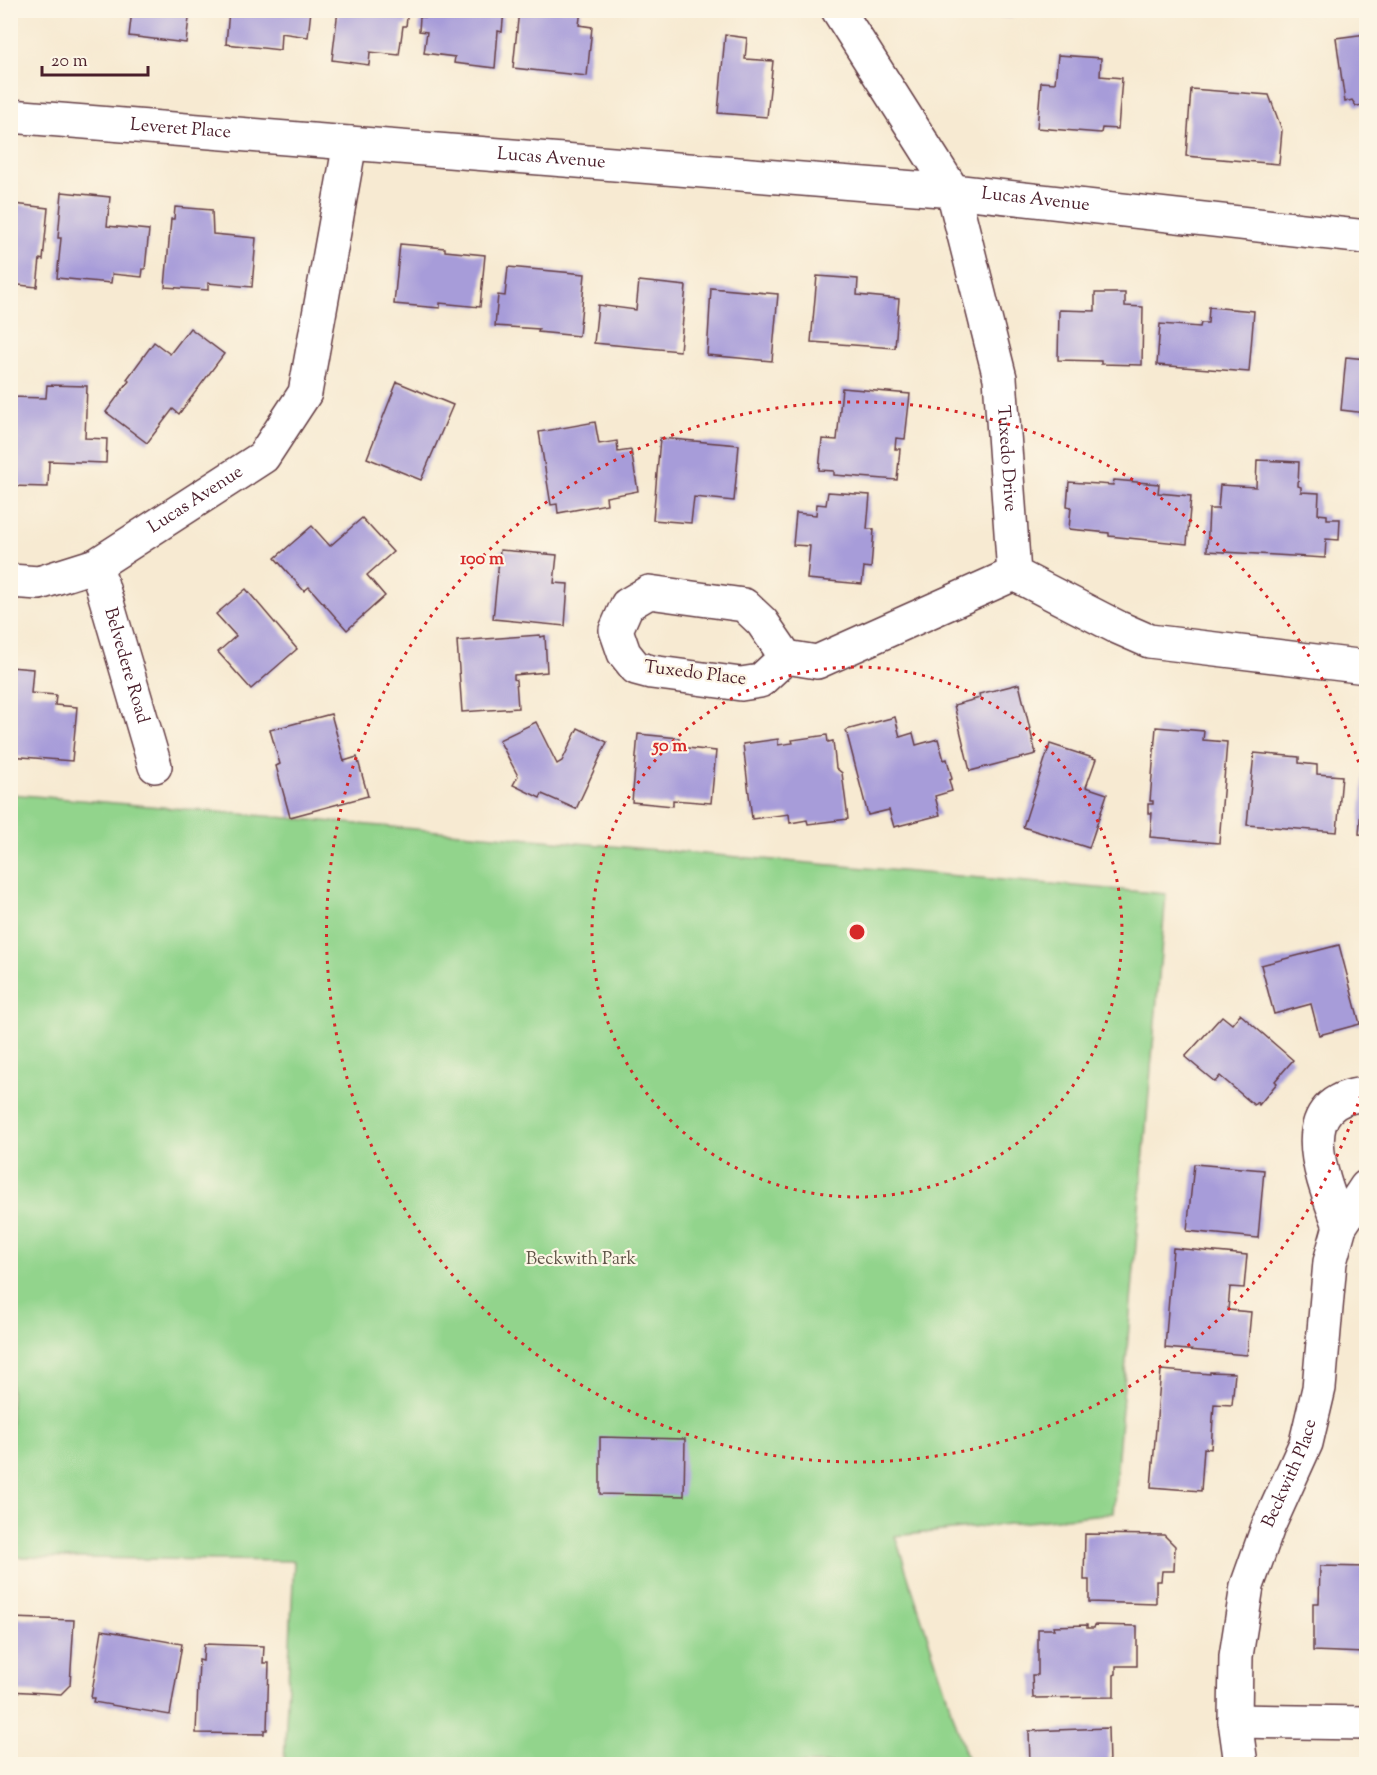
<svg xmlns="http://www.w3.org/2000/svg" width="1377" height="1775" font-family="'Sorts Mill Goudy',serif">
<rect width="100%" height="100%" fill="#fcf5e5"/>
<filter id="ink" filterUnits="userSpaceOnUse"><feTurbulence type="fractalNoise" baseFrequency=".0167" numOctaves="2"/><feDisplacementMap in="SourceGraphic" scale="12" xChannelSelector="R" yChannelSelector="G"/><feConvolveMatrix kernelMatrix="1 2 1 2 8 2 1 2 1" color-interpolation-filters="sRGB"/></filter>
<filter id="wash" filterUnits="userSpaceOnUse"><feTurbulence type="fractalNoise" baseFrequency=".008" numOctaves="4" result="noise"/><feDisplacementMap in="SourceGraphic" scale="24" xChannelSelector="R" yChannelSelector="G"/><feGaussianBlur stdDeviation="1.35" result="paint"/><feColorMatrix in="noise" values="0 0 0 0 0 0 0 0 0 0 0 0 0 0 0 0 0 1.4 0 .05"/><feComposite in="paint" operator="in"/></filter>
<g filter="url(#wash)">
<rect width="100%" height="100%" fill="#f7ead2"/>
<path fill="#92d48c" stroke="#6e7a5c" stroke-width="1.5" d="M11 794 1166 894 1113 1513 895 1536 969 1764H284L294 1561 11 1557Z"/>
<g id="blocks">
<g fill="#a79cd9">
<path d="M132 10H190L186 43 129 36Z"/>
<path d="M229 10H311L308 37 281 33 280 50 226 44Z"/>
<path d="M338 10H408L406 26H403L399 55 370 52 369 65 332 60Z"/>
<path d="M427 10H504L502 32 498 31 495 68 454 63 455 57 424 53 427 32 419 31 420 17H426Z"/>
<path d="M519 10H581L579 25 592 27 587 76 513 68Z"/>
<path d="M962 10H1012V18L962 14Z"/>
<path d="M1366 34V105L1356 106 1352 100 1345 102 1336 38Z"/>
<path d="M725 35 747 38 745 59 773 61 767 117 718 113Z"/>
<path d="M1058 55 1101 58 1100 76 1122 78 1118 129 1102 128 1101 133 1037 128 1041 82 1055 83Z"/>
<path d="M1191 89 1269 95 1282 130 1279 164 1186 156Z"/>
<path d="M62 192 110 197 107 226 149 230 145 269H143L142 277 112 274 111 283 57 278 61 238H58Z"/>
<path d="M14 204 48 208 43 260 40 259 37 287 10 284V207H14Z"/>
<path d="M175 207 212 210 213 234 256 238 252 287 208 283V290L165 287 171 219H174Z"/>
<path d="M400 244 445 248V251L485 255 480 307 440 303V308L394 304Z"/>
<path d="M508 267 585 274 579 336 538 332 539 329 495 326 498 295 505 296Z"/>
<path d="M817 276 858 279 857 295 899 299 895 348 811 342Z"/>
<path d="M639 281 686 286 680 351 594 343 598 305 636 310Z"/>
<path d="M711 288 778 294 772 361 707 355Z"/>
<path d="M1095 293H1125V306L1143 307 1142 365 1101 364V361L1058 360 1059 310 1095 311Z"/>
<path d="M1209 307 1254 311 1249 372 1157 365 1160 324 1200 327 1201 323H1208Z"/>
<path d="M190 328 224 354 179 414 173 409 147 443 106 412 129 381 127 379 154 342 170 354Z"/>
<path d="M1346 357 1366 359V413L1341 410Z"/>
<path d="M397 382 453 405 421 480 367 458Z"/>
<path d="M47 385 87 386 85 438 107 439 106 463 49 461 48 487 10 486V397L46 398Z"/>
<path d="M842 388 910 394 905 439 896 438 895 449H900L897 480 834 475V471L819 470 822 439 837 440Z"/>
<path d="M595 422 599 444 617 441 618 452 631 450 638 491 606 497 607 504 558 513 557 504 551 505 539 432Z"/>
<path d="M660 438 739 445 734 501 694 497 691 523 653 520Z"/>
<path d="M1257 460 1299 462 1298 486 1301 487V492L1319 493 1318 514 1327 515V519H1340L1339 540 1326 539 1325 558 1207 551 1209 509H1218L1220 485 1256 487Z"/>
<path d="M1114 480 1159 484 1158 493 1191 496 1187 544 1109 536V533L1069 529 1071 507 1067 506 1069 482 1113 485Z"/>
<path d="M828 492 870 495 867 529H874L871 568 864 567 862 584 807 579 810 546 793 545 796 513 816 515 817 504 826 505Z"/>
<path d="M362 518 393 552 367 575 385 596 347 630 309 587 304 591 275 558 312 526 330 546Z"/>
<path d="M500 550 557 555 554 583 568 584 565 626 493 619Z"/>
<path d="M246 589 297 649 251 689 218 652 236 636 216 614Z"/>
<path d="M540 635V637L545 636 547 672 514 675V679L516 680 518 708 462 712 457 641Z"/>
<path d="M10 667 33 669 31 693 56 695 55 705 77 707 72 761 10 756Z"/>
<path d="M1019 684 1036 754 970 771 954 705 980 698 979 694Z"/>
<path d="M331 714 344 761 357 757 368 796 290 817 276 766 280 764 270 730Z"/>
<path d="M895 717 900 737 913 733 916 745 938 739 944 760 947 759 952 779 949 780 952 791 935 796 940 815 894 827 889 810 868 815 846 730Z"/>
<path d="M536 722 557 764 562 761 578 728 607 742 576 809 542 794 540 798 513 785 518 776 499 740Z"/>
<path d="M1156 727 1204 731 1203 740 1227 742 1219 843 1150 837 1152 813H1148V804H1153V801H1150Z"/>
<path d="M638 734 679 738 678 747 716 751 711 803 673 800V806L632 802Z"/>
<path d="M827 735 828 742 833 741 836 768 842 773 848 819 808 824 807 820 790 823 789 814 752 819 743 744 778 739V745L793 743 792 740Z"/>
<path d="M1050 744 1096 759 1086 787 1107 794 1089 848 1023 827Z"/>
<path d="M1254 753 1299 757V763L1317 765V774L1342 776 1337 832 1247 825Z"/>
<path d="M1365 758H1366V835L1359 834Z"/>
<path d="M1339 945 1360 1024 1319 1035 1311 1004 1274 1014 1261 965Z"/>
<path d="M1240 1014 1293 1060 1275 1081 1277 1083 1259 1105 1257 1102 1254 1105 1220 1076 1215 1082 1185 1057 1222 1016 1232 1024Z"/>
<path d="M1194 1164 1264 1170 1258 1238 1187 1231Z"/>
<path d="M1173 1248 1247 1255 1244 1288 1230 1287 1228 1310 1251 1312 1247 1355 1165 1348Z"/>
<path d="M1161 1370 1210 1374V1372L1235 1373 1232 1405 1214 1404 1211 1449 1204 1448 1201 1491 1151 1487Z"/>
<path d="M600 1437 685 1439 684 1496 600 1494Z"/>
<path d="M1085 1534 1164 1535 1175 1546 1174 1571H1162L1161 1581H1156V1604L1089 1602V1580H1084Z"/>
<path d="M1320 1566 1366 1567 1365 1653 1313 1651V1603H1319Z"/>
<path d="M10 1618 74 1620 70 1685 61 1694 10 1691Z"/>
<path d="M1087 1625V1628H1094L1095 1625 1137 1626V1666H1116V1674L1114 1675V1697L1033 1698 1032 1675H1038V1629H1054L1053 1626Z"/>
<path d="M102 1630 182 1644 170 1715 93 1702 94 1698H91Z"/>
<path d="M204 1644 264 1646 263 1663H269L267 1730H264V1734L196 1733 199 1660 203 1661Z"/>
<path d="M1108 1728 1109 1764H1030L1029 1731Z"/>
</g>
</g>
</g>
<g filter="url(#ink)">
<use href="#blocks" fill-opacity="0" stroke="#643d44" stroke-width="1.5"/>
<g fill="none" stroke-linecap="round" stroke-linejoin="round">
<g stroke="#643d44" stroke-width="36">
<g id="minor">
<path id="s1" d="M838 10 953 191 1000 378 1014 574 1117 627 1149 641 1366 667"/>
<path id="s2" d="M10 116 953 191 1366 237"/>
<path id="s3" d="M96 565 155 766"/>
<path id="s4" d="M10 581 39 583 96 565 263 457 305 393 350 143"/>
<path d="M786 657 760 681 741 684 651 672 636 668 624 653 616 630 627 605 649 592 744 605 762 622 786 657 817 662 1014 574"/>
<path d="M1340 1226C1323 1180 1288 1100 1366 1094"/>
<path d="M1235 1721 1366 1723"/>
<path id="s5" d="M1241 1764 1235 1721 1236 1656 1247 1586 1268 1527 1306 1443 1319 1388 1330 1262 1340 1226 1366 1187"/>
</g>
</g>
<use href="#minor" stroke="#fff" stroke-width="33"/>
</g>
</g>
<g fill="none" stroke="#d62828" stroke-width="3" stroke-dasharray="3 6">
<circle cx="857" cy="932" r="265"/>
<path d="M1366 1078A530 530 0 1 1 1366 786"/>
</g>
<g text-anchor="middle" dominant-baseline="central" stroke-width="4.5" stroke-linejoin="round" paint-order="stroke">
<g font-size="18" fill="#4a1f2b" stroke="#fcf5e5">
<text stroke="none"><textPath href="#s2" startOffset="171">Leveret Place</textPath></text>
<text stroke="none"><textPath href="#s2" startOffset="543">Lucas Avenue</textPath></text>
<text stroke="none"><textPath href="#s2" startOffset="1029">Lucas Avenue</textPath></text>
<text stroke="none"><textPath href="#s1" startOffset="488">Tuxedo Drive</textPath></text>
<text stroke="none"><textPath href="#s4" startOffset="208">Lucas Avenue</textPath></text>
<text stroke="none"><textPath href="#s3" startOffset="105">Belvedere Road</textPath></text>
<text transform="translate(695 674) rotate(7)">Tuxedo Place</text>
<text stroke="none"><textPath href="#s5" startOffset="300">Beckwith Place</textPath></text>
</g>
<g font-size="18" fill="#605548" stroke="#fcf5e5">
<text x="581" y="1260">Beckwith Park</text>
</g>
</g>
<circle cx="857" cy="932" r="9" fill="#d62828" stroke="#fcf5e5" stroke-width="3"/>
<g font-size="18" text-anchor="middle" font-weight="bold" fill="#d62828" stroke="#fcf5e5" stroke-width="4.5" stroke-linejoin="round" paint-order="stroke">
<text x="482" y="564">100 m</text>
<text x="670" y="751">50 m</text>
</g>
<rect width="1377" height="1775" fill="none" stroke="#fcf5e5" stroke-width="36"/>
<path d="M42 66v9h106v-9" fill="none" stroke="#4a1f2b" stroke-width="3"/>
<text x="51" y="66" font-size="18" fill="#4a1f2b" stroke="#fcf5e5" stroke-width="4.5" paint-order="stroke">20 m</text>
</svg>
